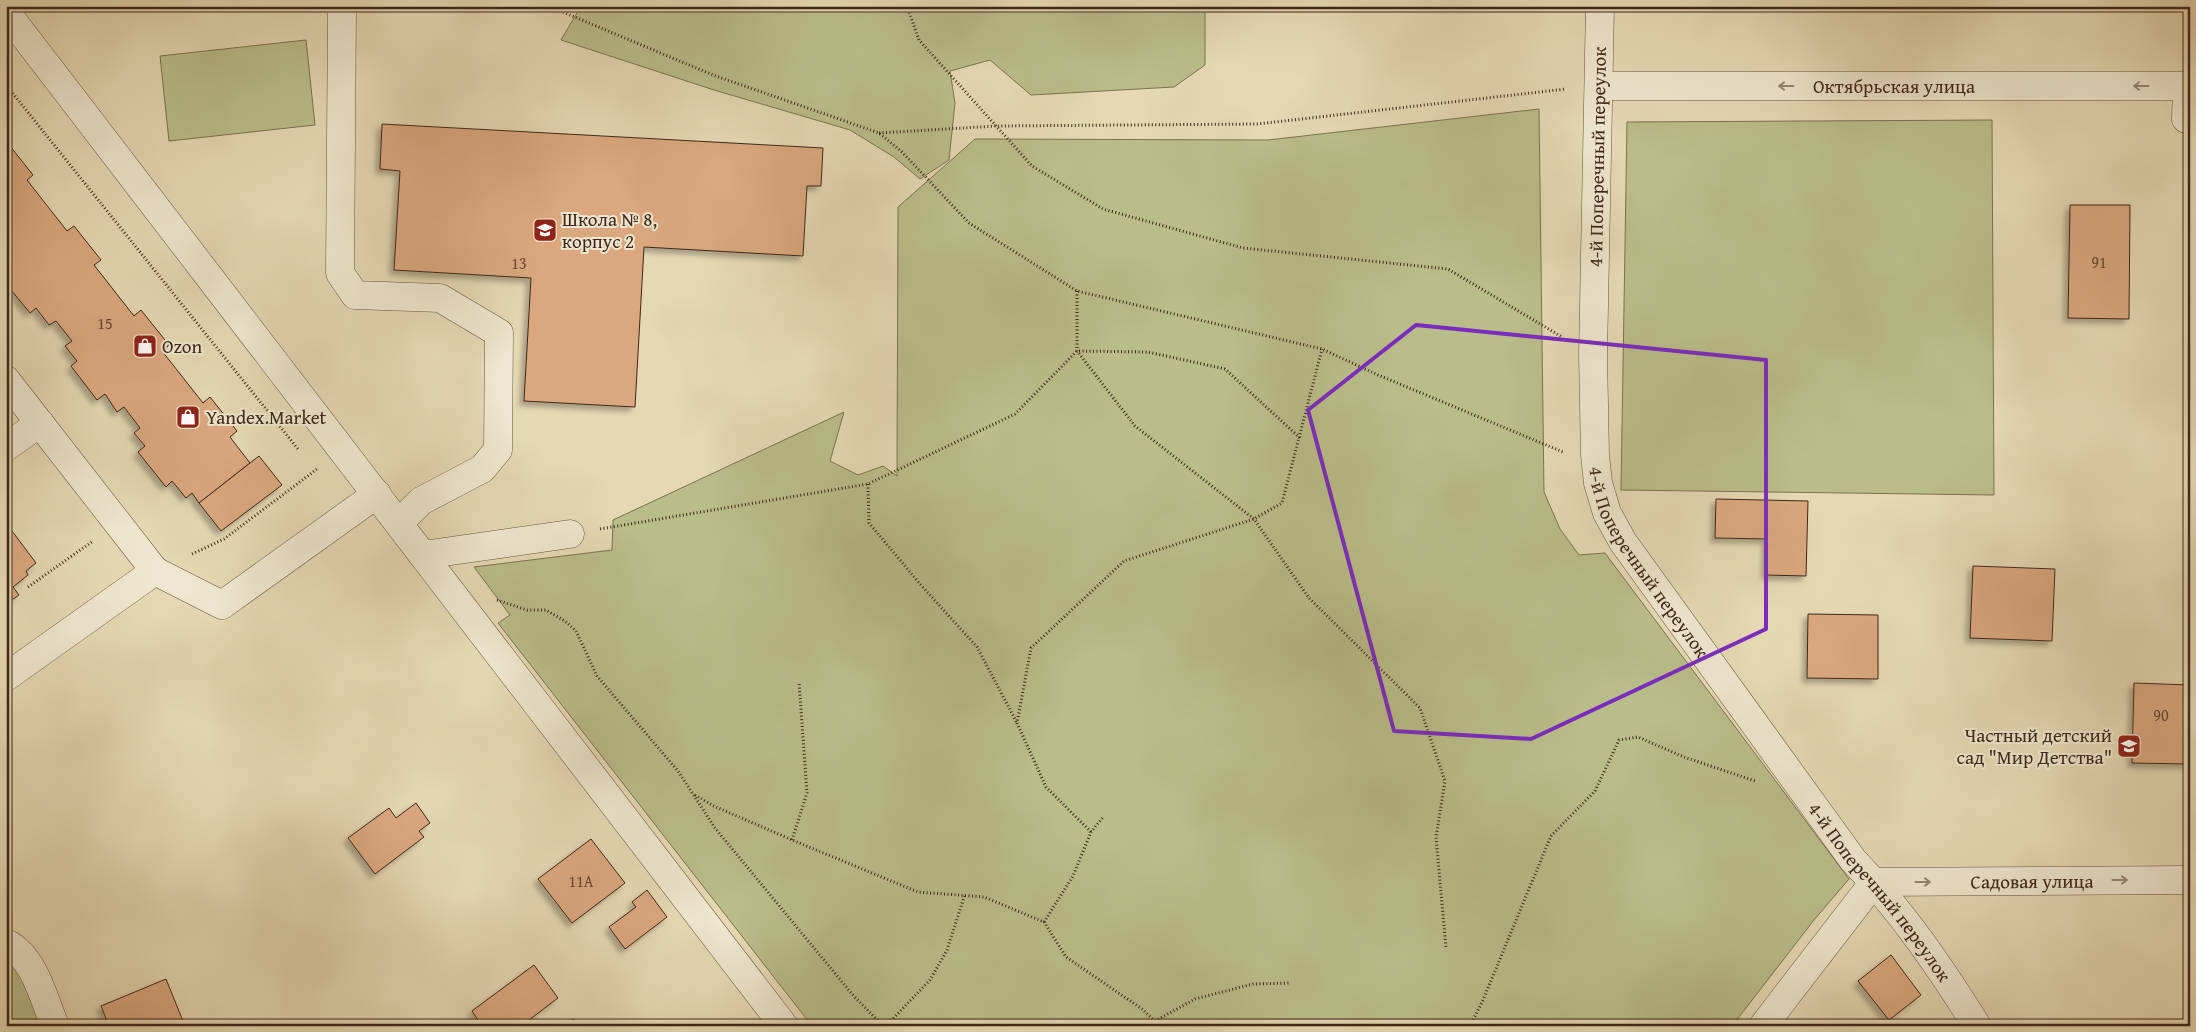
<svg xmlns="http://www.w3.org/2000/svg" width="2196" height="1032" font-family="'Gentium Book Plus',serif">
<defs>
<filter id="shadow"><feDropShadow dx="-4.5" dy="4.5" stdDeviation="2.5" flood-color="#0004"/></filter>
</defs>
<rect width="100%" height="100%" fill="#e5d8b3"/>
<filter id="stains"><feTurbulence type="fractalNoise" baseFrequency=".004" numOctaves="4"/><feColorMatrix values="0 0 0 0 .2 0 0 0 0 .09 0 0 0 0 .02 0 0 0 .5 -.17"/></filter>
<radialGradient id="worn" r=".72"><stop offset=".6" stop-color="#630" stop-opacity="0"/><stop offset="1" stop-color="#630" stop-opacity=".3"/></radialGradient>
<g fill="#b9bd89" stroke="#7c7251">
<path d="M581 6H1202L1205 9V65L1174 87 1031 95 990 60 950 71 955 103 949 160 920 179 894 157 850 130 714 90 561 40Z"/>
<path d="M306 40 315 125 169 141 160 56Z"/>
<path d="M1539 109 1544 492 1560 529 1579 555 1605 553 1849 879 1814 920 1732 1026H812L498 623 510 615 474 567 612 550 613 520 844 412 830 461 858 475 883 466 897 476 898 207 975 139 1268 140Z"/>
<path d="M1992 120 1994 495 1621 490 1627 122Z"/>
<path d="M6 958 21 976 41 1026H6Z"/>
</g>
<g fill="#daa77e" stroke="#3f2719" filter="url(#shadow)">
<path d="M382 124 823 148 821 186H807L803 256 644 247 635 407 524 401 531 278 394 270 400 171 380 169Z"/>
<path d="M6 141 33 175 27 180 67 231 74 226 101 260 94 265 134 316 141 310 169 345 162 351 203 403 210 397 237 431 230 437 250 463 199 503 192 493 186 498 172 481 166 487 138 452 145 446 134 433 140 428 124 407 117 412 105 394 97 400 71 366 77 361 65 346 72 341 56 321 49 325 36 308 30 313 6 284V277L10 275 6 270Z"/>
<path d="M2070 205H2130L2129 319 2068 318Z"/>
<path d="M259 456 282 485 221 531 199 503Z"/>
<path d="M1716 499 1808 501 1806 576 1766 575 1767 539 1715 538Z"/>
<path d="M6 523 36 563 26 571 28 575 13 587 19 595 6 604Z"/>
<path d="M1973 566 2055 569 2052 641 1970 638Z"/>
<path d="M1808 614 1878 615V679L1807 678Z"/>
<path d="M2134 683 2190 685 2189 764 2132 763Z"/>
<path d="M416 803 430 823 419 831 424 837 375 874 348 838 389 808 396 818Z"/>
<path d="M591 839 625 883 572 923 538 879Z"/>
<path d="M647 890 667 917 625 949 609 927 636 907 632 902Z"/>
<path d="M1891 955 1921 995 1889 1020 1858 981Z"/>
<path d="M534 965 558 998 521 1026H482L472 1011Z"/>
<path d="M166 979 185 1026H109L101 1006Z"/>
<path d="M573 1019 579 1026H564Z"/>
</g>
<g fill="none" stroke-linecap="round" stroke-linejoin="round">
<g stroke="#685340" stroke-width="29">
<g id="minor">
<path id="s1" d="M1600 6 1593 355 1595 455 1598 483 1607 513 1623 542 1853 860C1901 910 1940 967 1977 1026"/>
<path d="M342 9 340 273 355 295 440 298 499 333 498 450 482 469 421 501 399 523"/>
<path d="M6 12 784 1026"/>
<path id="s2" d="M1599 86H2190"/>
<path d="M2186 119 2187 86"/>
<path d="M6 380 155 571 222 605 377 494"/>
<path d="M6 447 40 423"/>
<path d="M423 555 570 534"/>
<path d="M6 677 155 571"/>
<path id="s3" d="M1874 882 2190 880"/>
<path d="M6 943C35 958 43 997 55 1026"/>
<path d="M1763 1026 1874 882"/>
</g>
</g>
<g stroke="#3f2719" stroke-width="3" stroke-dasharray="1 2.5" stroke-linecap="butt">
<path d="M469 6 558 10 713 75 879 133 902 152 969 223 1077 291 1322 349 1378 375 1563 452"/>
<path d="M907 6 919 40 1032 166 1103 209 1243 248 1448 269 1562 337"/>
<path d="M559 10 569 6"/>
<path d="M6 85 298 449"/>
<path d="M879 133 996 126 1257 124 1566 89"/>
<path d="M1077 291V351L1135 426 1254 519 1309 598 1420 708 1445 781 1436 837 1446 948"/>
<path d="M868 484 869 523 920 584 977 647 1017 723"/>
<path d="M600 529 868 484 1015 414 1077 351 1148 352 1225 369 1300 438"/>
<path d="M192 554 224 539 317 469"/>
<path d="M28 587 93 541"/>
<path d="M497 600 527 610H546L565 621 576 631 597 676 678 771 715 828 852 994 883 1026"/>
<path d="M695 795 714 806 792 840 918 892 984 897 1044 922 1066 957 1142 1009 1160 1026"/>
<path d="M1091 832 1046 787 1017 723 1031 648 1124 561 1254 519 1282 503 1322 349"/>
<path d="M792 840 807 793 799 682"/>
<path d="M1044 922 1073 876 1091 832 1104 816"/>
<path d="M1155 1021 1195 999 1253 984 1291 983"/>
<path d="M886 1026 930 980 947 950 965 894"/>
<path d="M1470 1026 1483 1000 1551 836 1595 791 1619 740 1638 737 1684 757 1755 781"/>
</g>
<use href="#minor" stroke="#eee6ce" stroke-width="28"/>
</g>
<defs><path id="oneway-shaft" d="M-6 0H5M1.5-3L5.5 0L1.5 3" fill="none" stroke-width="1.6" stroke-linecap="round" stroke-linejoin="round" transform="scale(1.25)"/></defs>
<g stroke="#968674">
<use href="#oneway-shaft" transform="translate(1786 86) rotate(-180)"/>
<use href="#oneway-shaft" transform="translate(2141 86) rotate(-180)"/>
<use href="#oneway-shaft" transform="translate(2120 880)"/>
<use href="#oneway-shaft" transform="translate(1923 882)"/>
</g>
<path fill="none" stroke="#7b2cbf" stroke-width="4" stroke-linejoin="round" d="M1416 325 1766 360V629L1531 739 1394 731 1308 410Z"/>
<defs>
<g id="school-square" transform="scale(1.25)"><rect x="-9" y="-9" width="18" height="18" rx="4" fill="#8f2418" stroke="#eee6ce"/><path d="M0-5L7-2L0 1L-7-2ZM-4 1L0 2.5L4 1V4Q0 6-4 4Z" fill="#fff"/></g>
<g id="shop-square" transform="scale(1.25)"><rect x="-9" y="-9" width="18" height="18" rx="4" fill="#8f2418" stroke="#eee6ce"/><path d="M-5-2.5h2.3a2.7 3.5 0 0 1 5.4 0H5L5.5 6h-11ZM-1.5-2.5h3a1.5 2.3 0 0 0-3 0Z" fill="#fff"/></g>
</defs>
<g fill-rule="evenodd">
<use href="#school-square" x="545" y="230"/>
<use href="#shop-square" x="145" y="346"/>
<use href="#shop-square" x="188" y="417"/>
<use href="#school-square" x="2129" y="746"/>
</g>
<g text-anchor="middle" dominant-baseline="central" stroke-width="4" stroke-linejoin="round" paint-order="stroke">
<g font-size="16" fill="#664732">
<text x="2099" y="262">91</text>
<text x="519" y="263">13</text>
<text x="105" y="323">15</text>
<text x="2161" y="715">90</text>
<text x="581" y="881">11А</text>
</g>
<g font-size="19" fill="#3f2719" stroke="#eee6ce">
<text stroke="none"><textPath href="#s2" startOffset="295">Октябрьская улица</textPath></text>
<text transform="translate(1597 157) rotate(-89)">4-й Поперечный переулок</text>
<text stroke="none"><textPath href="#s1" startOffset="571">4-й Поперечный переулок</textPath></text>
<text stroke="none"><textPath href="#s3" startOffset="158">Садовая улица</textPath></text>
<text stroke="none"><textPath href="#s1" startOffset="976">4-й Поперечный переулок</textPath></text>
</g>
<g font-size="19" fill="#3f2719" stroke="#eee6ce" text-anchor="start">
<text x="562" y="219">Школа № 8,<tspan x="562" dy="22">корпус 2</tspan></text>
<text x="162" y="346">Ozon</text>
<text x="206" y="417">Yandex.Market</text>
<text x="2112" y="735" text-anchor="end">Частный детский<tspan x="2112" dy="22">сад "Мир Детства"</tspan></text>
</g>
</g>
<rect width="2196" height="1032" fill="none" stroke="#e5d8b3" stroke-width="25"/>
<rect x="8" y="8" width="2181" height="1017" fill="none" stroke="#3f2719" stroke-width="2.5"/>
<rect x="12" y="12" width="2171" height="1007" fill="none" stroke="#3f2719"/>
<rect width="100%" height="100%" filter="url(#stains)"/>
<rect width="100%" height="100%" fill="url(#worn)"/>
</svg>
